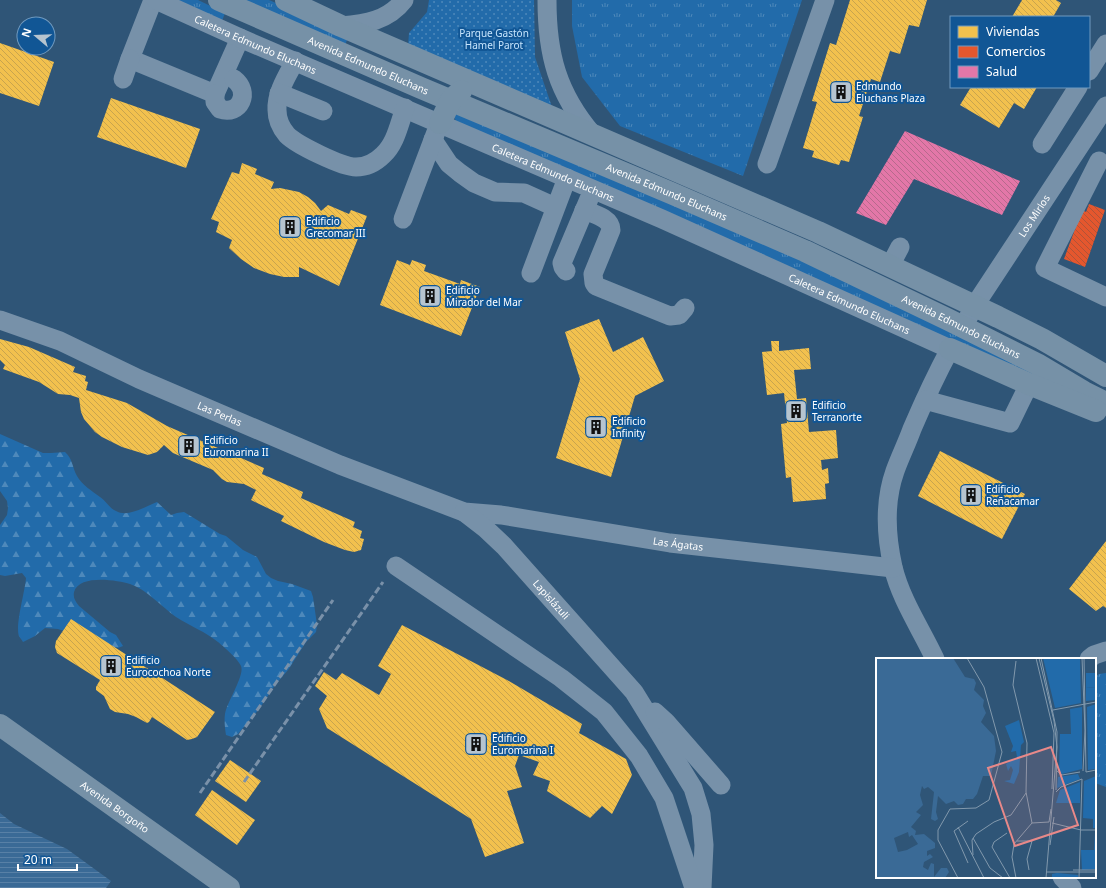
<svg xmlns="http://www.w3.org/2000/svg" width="1106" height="888" font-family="'Noto Sans',sans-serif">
<defs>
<pattern id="grass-tufts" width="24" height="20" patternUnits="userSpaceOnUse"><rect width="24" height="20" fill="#226baa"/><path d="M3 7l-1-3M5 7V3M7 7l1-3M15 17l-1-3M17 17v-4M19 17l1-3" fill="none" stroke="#4e89bb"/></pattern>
<pattern id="forest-firs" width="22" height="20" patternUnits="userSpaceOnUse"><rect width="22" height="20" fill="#226baa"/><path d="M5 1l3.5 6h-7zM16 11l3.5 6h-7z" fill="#4e89bb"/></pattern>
<pattern id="park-dots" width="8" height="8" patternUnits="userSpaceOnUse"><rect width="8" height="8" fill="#226baa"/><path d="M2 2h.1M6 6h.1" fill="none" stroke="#4e89bb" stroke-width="1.8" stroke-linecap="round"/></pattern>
<pattern id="water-rules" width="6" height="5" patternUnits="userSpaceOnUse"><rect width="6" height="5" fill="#3a6a96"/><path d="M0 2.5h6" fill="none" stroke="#5880a6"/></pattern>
<pattern id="homes-back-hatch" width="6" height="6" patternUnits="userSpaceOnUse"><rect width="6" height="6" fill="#f2c14e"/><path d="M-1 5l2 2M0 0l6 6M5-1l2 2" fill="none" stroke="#c8a44e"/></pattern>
<pattern id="shops-back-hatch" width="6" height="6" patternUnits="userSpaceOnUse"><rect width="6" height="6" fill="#e4572e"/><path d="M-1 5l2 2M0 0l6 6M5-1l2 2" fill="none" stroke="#af5338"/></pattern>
<pattern id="health-back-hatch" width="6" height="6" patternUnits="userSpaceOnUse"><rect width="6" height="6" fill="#e377a8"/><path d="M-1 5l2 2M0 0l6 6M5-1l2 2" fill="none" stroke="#b66a8c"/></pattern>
</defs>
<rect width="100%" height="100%" fill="#2f5577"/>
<g fill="url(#grass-tufts)">
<path d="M176 0H198L225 13 222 21Z"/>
<path d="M241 0H269L349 35 345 45Z"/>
<path d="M572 0H802L743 176 620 126 582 77 572 26Z"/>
<path d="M459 112 822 269 1025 367 1091 404 456 121 454 117 455 114Z"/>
<path d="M1106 673V787L1095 783V677L1099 674Z"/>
</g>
<path fill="url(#forest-firs)" d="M0 434 43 453H51L65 452C73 459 72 467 77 476 82 485 92 491 100 497 106 501 109 508 116 511 128 518 146 506 157 502L171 515 177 513 184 512 220 534 226 536 243 550 257 557 266 574 271 578 278 581 292 584 311 591 313 597 317 625 316 632 306 642 288 670 275 685 259 709 238 734 232 737 226 735C225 728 224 721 225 714 227 702 245 675 241 666 239 660 223 646 218 642 206 632 190 626 176 617 162 607 146 589 130 584 117 580 79 574 74 592 73 598 75 601 79 606L110 632 116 635 123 646 118 648 112 647 58 629 45 628 35 636 23 642C22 640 20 638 19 636 15 625 25 592 26 578L22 573 5 576 0 575V525L7 515 8 508 7 501 0 491Z"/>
<path fill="url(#park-dots)" d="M429 0H534L535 57 552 107 408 46 409 33 427 12Z"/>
<path fill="url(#water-rules)" d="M0 813 14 824 67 849 111 881 106 888H0Z"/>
<g fill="url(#homes-back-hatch)">
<path d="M850 0H927L919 27 909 25 900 54 890 51 880 82 871 79 859 116 863 117 849 162 841 160 839 165 812 157 814 151 803 148 817 102 812 101 830 43 836 45Z"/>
<path d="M1022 0H1056L1061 3 1053 17H1012Z"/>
<path d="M0 43 54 62 39 106 0 93Z"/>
<path d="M971 87H1037L1024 109 1014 103 999 128 960 105Z"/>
<path d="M111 98 200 129 186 168 97 137Z"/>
<path d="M242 163 257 169 255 174 274 182 271 189 280 188 299 192 308 197 315 203 321 211 328 205 349 214 351 210 367 216 339 286 299 267V277H284L270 274 254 268 241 259 229 248 232 240 216 232 219 222 211 219 232 172 239 174Z"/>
<path d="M397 260 410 265 412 260 426 265 424 271 460 284 461 280 480 287 461 336 380 305Z"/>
<path d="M599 319 613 352 643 337 664 381 635 396 611 477 556 458 580 379 565 332Z"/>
<path d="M0 339 29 347 75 367 73 372 86 376 85 381 88 382 86 390 127 403 167 426 264 468 262 474 303 492 301 498 355 522 353 527 362 531 360 538 364 539 361 550 354 552 345 550 324 542 281 521 284 516 251 500 256 490 244 484 227 482 222 479 213 470 180 456 173 453 164 445 157 452 148 455 122 447 102 437 95 432 84 419 81 412 79 398 70 395 58 394 39 382 3 369 5 365 0 360Z"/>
<path d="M771 341H779V351L809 348 811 369 794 370 797 399 806 398 809 432 836 430 838 458 821 460 822 470 828 468 829 483 825 484 826 499 793 502 791 477 786 478 781 424 787 423 784 393 767 395 762 352 772 351Z"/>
<path d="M940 451 1025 494 1002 539 918 496Z"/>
<path d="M1106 541V608L1103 606 1096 611 1069 589Z"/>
<path d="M71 619 215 712 197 737 192 739 187 740 152 717 149 722 147 723 136 717 128 714 115 712 110 709 104 696 96 690V687L100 680 57 653 55 647 56 641Z"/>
<path d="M402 625 507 680 582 724 579 733 626 759 632 775 612 814 602 806 590 818 547 791 550 781 533 775 539 762 519 755 515 766 522 787 507 791 524 843 485 857 471 819 327 728 319 709 327 696 315 686 324 672 336 680 342 673 379 695 391 674 378 666Z"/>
<path d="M230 760 261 781 246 802 215 781Z"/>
<path d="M212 790 255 820 237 845 195 815Z"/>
</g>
<path fill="url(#shops-back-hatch)" d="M1089 204 1105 210 1085 267 1064 259 1082 210 1086 212Z"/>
<path fill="url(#health-back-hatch)" d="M905 131 1020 181 1002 215 914 179 886 225 856 213Z"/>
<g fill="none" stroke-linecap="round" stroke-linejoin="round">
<g stroke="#7791a9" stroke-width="19">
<path d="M153 0 130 59 215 94 240 38"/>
<path id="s1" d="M156 0 240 38 662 219 950 349C936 375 924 401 912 429 907 443 900 457 895 471 884 502 886 536 893 567 901 600 921 629 935 659"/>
<path d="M547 0C547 54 557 93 593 135"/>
<path d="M341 26C365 24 388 21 404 0"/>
<path d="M295 61C287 76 276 93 277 110 277 119 281 128 287 135 297 145 342 167 356 167 366 167 376 162 383 155 396 143 399 124 405 108"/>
<path d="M1089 71 1106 44"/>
<path d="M123 79 130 59"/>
<path d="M279 93 323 111"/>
<path d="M215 94V102L220 109C240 116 251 92 234 79"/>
<path d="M433 140 449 164 460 173 474 183 495 192 524 193 555 207"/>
<path d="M1042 144 1078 87"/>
<path d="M1099 161 1045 268 1106 297"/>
<path d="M767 164 825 0"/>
<path d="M584 210C594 214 611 218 611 230L593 274 594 283 596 286 670 316 679 315 685 308"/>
<path d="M403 219 436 132"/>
<path d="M890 266 900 247"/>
<path d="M566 271 563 267 562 263 589 199"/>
<path d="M531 273 567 178"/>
<path id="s2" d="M0 320 60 341 139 379 340 465 464 512 501 515 670 543 893 568"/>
<path id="s3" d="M963 327 975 305 1106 106"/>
<path d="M925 400 1010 423 1029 384"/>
<path id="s4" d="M464 512 486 529 504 546 634 692 693 788 701 814 704 845 702 888"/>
<path d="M396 566 561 678 604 712 639 756 664 798 694 888"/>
<path d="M1089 659 1094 655 1106 651"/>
<path d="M655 712 666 722 721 785"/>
<path d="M1062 877 1072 888"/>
</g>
<g stroke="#7691a7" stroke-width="22">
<path id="s5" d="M219 0 421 88 671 193 805 251 947 319 1037 364 1084 392 1106 403"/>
<path d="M286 0 341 26 818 232 998 317 1042 339 1106 376"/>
<path d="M440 123 451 100 461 91"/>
<path d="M950 349 1029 384 1096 411"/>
<path id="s6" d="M0 725 229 888"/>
</g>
<g stroke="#7a91a9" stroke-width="3" stroke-dasharray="7 3" stroke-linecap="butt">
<path d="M244 782 383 582"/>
<path d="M200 793 333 600"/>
</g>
</g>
<defs>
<g id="building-square" transform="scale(1.15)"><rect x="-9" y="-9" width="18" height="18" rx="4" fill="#b6c4cf" stroke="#115695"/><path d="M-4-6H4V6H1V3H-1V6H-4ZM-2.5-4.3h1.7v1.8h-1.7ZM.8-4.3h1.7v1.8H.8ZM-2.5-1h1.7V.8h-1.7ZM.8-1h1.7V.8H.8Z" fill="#111"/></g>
</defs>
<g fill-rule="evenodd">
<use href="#building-square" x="841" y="92"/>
<use href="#building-square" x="290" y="227"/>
<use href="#building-square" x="430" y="296"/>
<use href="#building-square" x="796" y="411"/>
<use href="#building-square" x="596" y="427"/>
<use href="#building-square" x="189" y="446"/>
<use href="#building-square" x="971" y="495"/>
<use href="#building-square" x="111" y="666"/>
<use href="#building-square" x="476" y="744"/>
</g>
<g text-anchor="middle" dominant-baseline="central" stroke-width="4" stroke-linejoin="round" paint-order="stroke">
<g font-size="10" fill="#c7e5fd" stroke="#115695">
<text x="494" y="33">Parque Gastón<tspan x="494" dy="12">Hamel Parot</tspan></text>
</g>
<g font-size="10" fill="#fff" stroke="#115695">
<text stroke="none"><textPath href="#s1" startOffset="109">Caletera Edmundo Eluchans</textPath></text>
<text stroke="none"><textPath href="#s5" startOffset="163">Avenida Edmundo Eluchans</textPath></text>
<text stroke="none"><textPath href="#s1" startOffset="433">Caletera Edmundo Eluchans</textPath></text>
<text stroke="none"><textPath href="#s5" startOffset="487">Avenida Edmundo Eluchans</textPath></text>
<text stroke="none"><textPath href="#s3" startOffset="132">Los Mirlos</textPath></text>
<text stroke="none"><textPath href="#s1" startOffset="757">Caletera Edmundo Eluchans</textPath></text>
<text stroke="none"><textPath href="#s5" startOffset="811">Avenida Edmundo Eluchans</textPath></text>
<text stroke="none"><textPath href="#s2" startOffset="239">Las Perlas</textPath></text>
<text stroke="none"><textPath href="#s2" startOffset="719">Las Ágatas</textPath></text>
<text stroke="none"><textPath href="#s4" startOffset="124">Lapislázuli</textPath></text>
<text stroke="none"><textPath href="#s6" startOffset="141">Avenida Borgoño</textPath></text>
</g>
<g font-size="10" fill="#fff" stroke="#115695" text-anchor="start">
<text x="856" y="86">Edmundo<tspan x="856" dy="12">Eluchans Plaza</tspan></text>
<text x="306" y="221">Edificio<tspan x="306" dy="12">Grecomar III</tspan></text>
<text x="446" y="290">Edificio<tspan x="446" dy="12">Mirador del Mar</tspan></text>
<text x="812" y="405">Edificio<tspan x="812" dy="12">Terranorte</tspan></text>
<text x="612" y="421">Edificio<tspan x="612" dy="12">Infinity</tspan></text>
<text x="204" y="440">Edificio<tspan x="204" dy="12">Euromarina II</tspan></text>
<text x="986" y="489">Edificio<tspan x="986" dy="12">Reñacamar</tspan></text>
<text x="126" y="660">Edificio<tspan x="126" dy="12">Eurocochoa Norte</tspan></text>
<text x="492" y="738">Edificio<tspan x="492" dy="12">Euromarina I</tspan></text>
</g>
</g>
<g transform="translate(876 658)">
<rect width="220" height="220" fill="#2f5577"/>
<path d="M167 0H204L205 45 179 50ZM210 15H220V29L210 30ZM206 49V111L186 116 183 114 184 76H195L194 51ZM220 118V170H217V161L207 160 208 123ZM204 124V145H180L184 132ZM219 174 220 211 206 212 205 192H218ZM181 215 202 217V220H176V216Z" fill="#226baa"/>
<path d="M143 62 148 84 145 87 143 114 138 126 128 123 134 122 137 112 135 108 132 113 130 106 141 99 140 93 135 94 137 88 129 68Z" fill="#226baa"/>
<path d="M220 29V42L210 43V30ZM220 46V111L212 112 211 49ZM202 116 204 121 181 130 182 119Z" fill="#226baa"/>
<path d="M0 0H77L89 19 98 21 100 25 98 32 108 42 107 48 110 55 105 64 118 78 120 93 115 118H107L101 136 97 141H90L87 146 82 147 78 143 70 146 62 138 60 154 62 161 59 163 55 161 58 134 52 129 48 131 46 128 44 137 47 147 40 154 45 157 35 169 40 173 39 177 48 176 59 185V190L51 193V198L54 196 57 199 48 204 47 209 52 212 55 205 58 206V219L65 210H71L73 214 69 220H0ZM32 174 33 179 36 177 42 186 31 192 22 194 18 180Z" fill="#3a6a96" fill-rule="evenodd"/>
<path fill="none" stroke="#8299ad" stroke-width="1" d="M160 0 178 75 176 131M163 0 178 63 181 89 170 220M165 0 181 74 180 132M206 0 209 72 207 113M208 0 210 114 220 112M140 3 137 27 151 85 150 134 156 165M177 52 220 44M181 113 186 117 204 114M180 134 185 129 206 121M176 165 205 172H220M82 169 108 220M131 175 118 184 116 189 134 220M97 180 114 210 127 220M141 183H156L151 201 153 212M174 187 178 159M97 197 96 182 100 176 118 164 135 157 150 135M92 205 78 173 92 163M197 212H220M171 214H220M82 220 62 182V172L74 151 100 150 113 142 126 94 108 29 91 0M140 220 136 199 138 186 156 165 173 164 175 151M203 220 206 121"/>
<path fill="#e88989" fill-opacity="0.15" stroke="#e88989" stroke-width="2" d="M175 89 202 167 139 188 112 110Z"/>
<rect width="220" height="220" fill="none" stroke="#fff" stroke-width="2"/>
</g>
<rect x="950" y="16" width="140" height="72" fill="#115695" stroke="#709abf"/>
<rect x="958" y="26" width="20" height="12" fill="#f2c14e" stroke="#709abf"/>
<text x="986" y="36" font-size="12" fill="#ffffff">Viviendas</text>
<rect x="958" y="46" width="20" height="12" fill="#e4572e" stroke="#709abf"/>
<text x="986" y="56" font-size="12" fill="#ffffff">Comercios</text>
<rect x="958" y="66" width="20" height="12" fill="#e377a8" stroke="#709abf"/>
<text x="986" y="76" font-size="12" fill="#ffffff">Salud</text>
<g transform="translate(36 36) rotate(289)"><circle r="19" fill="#115695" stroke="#709abf"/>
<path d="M0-3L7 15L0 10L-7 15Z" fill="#b6c4cf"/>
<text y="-6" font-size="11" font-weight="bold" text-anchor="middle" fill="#ffffff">N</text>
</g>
<path d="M18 864v6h59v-6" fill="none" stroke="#ffffff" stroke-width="2"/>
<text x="24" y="864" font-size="12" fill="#ffffff" stroke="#115695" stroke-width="3" paint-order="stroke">20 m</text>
</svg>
